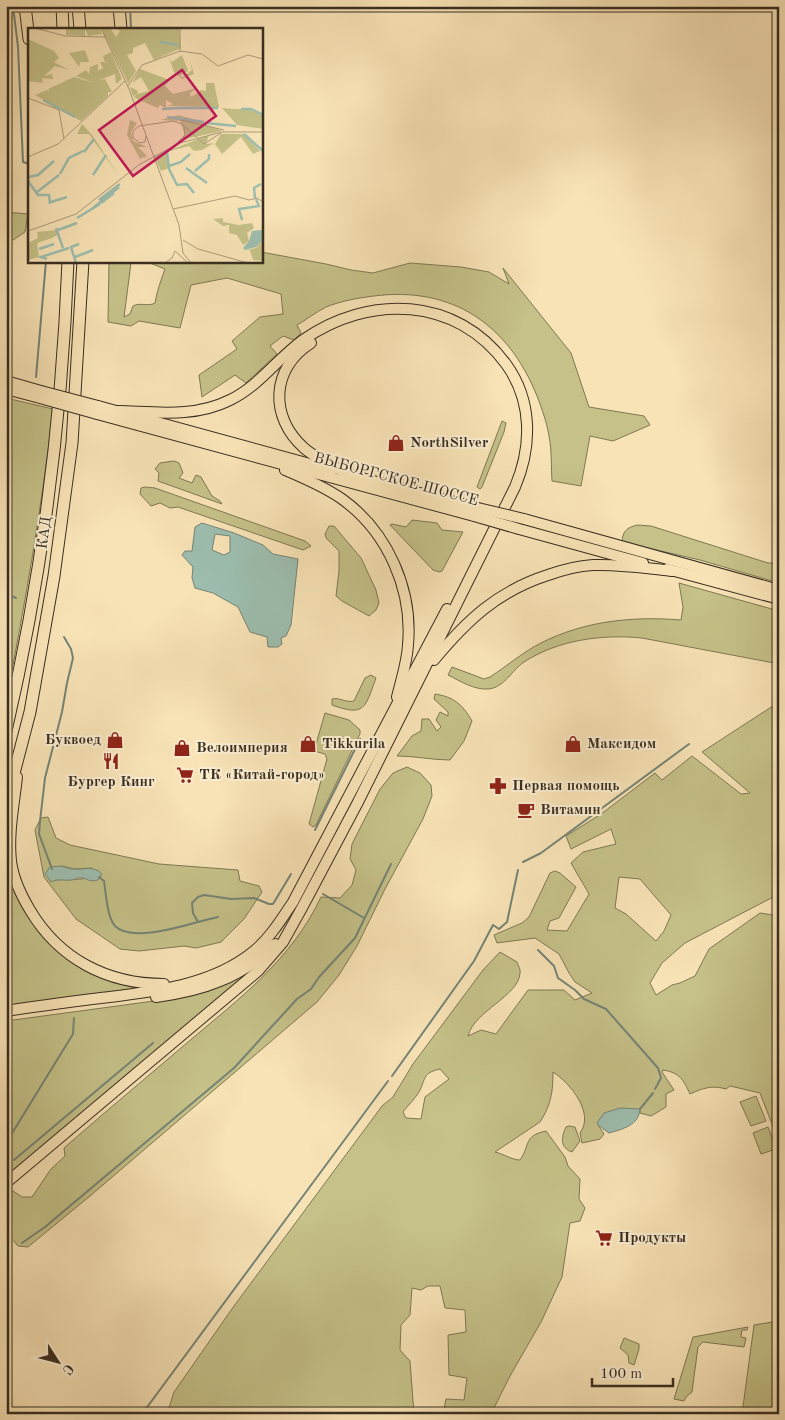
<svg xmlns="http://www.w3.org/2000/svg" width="785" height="1420" font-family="'Old Standard TT',serif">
<rect width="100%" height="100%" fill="#f8e3b6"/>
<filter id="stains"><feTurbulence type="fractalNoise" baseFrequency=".004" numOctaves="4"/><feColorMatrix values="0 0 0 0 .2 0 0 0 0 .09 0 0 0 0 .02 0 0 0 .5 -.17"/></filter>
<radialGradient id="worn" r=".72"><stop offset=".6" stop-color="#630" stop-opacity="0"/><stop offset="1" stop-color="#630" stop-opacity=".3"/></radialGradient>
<g fill="#c5c188" stroke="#7f7854" fill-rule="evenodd">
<path d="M6 212 28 214 25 232 10 242 6 241Z"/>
<path d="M261 252 326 264 351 270 373 273 410 263 461 267 489 272 509 284 503 268 571 353 589 407 644 416 650 425 613 441 590 436 581 486 552 481C551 467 552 451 549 436 547 423 542 409 537 396 508 324 452 286 374 296 358 298 341 301 326 307 316 312 306 320 297 325L301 333 294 340 283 336 270 346 277 354 246 383 235 375 202 397 199 375 237 349 232 341 260 317 283 314 281 294 227 278 191 285 180 328 139 321 131 326 108 322 109 262 131 263 124 317 130 314 133 306C140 302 148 307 155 303 157 291 161 280 165 269L150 263H139V261H261Z"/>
<path d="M6 398 53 409C42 507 25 604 6 701Z"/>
<path d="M502 421 506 423 504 432 482 487 480 489 477 487Z"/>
<path d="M174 461 179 463 183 473 179 478 192 483 196 475 201 477 212 496 220 501 222 504 158 481 159 473 155 469 160 463Z"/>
<path d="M145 487 155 488 305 541 311 546 303 550 178 507 170 508 160 503 151 506 140 494 141 488Z"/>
<path d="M412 520 437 523 442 530 463 532 442 571 439 572 433 570 390 525 392 524 406 527Z"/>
<path d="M637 525 651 526 768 563H779V583L700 560 622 542C623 531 626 528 637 525Z"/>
<path d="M329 526H334L361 558 376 590 379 603 376 610 369 616 342 601 336 596 339 571V551L326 538 325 534Z"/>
<path d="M679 583 779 611V662L774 663 642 638C602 634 558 640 524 662 512 670 504 688 488 689 474 690 460 681 448 675L452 667 484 679 490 677C507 666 523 652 541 643 584 621 633 616 681 620L683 607Z"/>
<path d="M371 675 376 678C365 708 365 717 332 705V699C339 697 346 703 354 701L365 678Z"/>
<path d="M435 694C454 697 462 704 472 721L464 741 450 760C432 760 415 756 397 756L412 736 421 731 422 719H429L437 731 441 727 436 720 440 712 448 716V712L434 699Z"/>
<path d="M779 702V894L685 943 662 963 650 983 656 995 672 985 680 983 695 976 709 949 760 913 779 916V1142L760 1093 730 1086 726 1089C712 1085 703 1088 690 1094 683 1079 680 1073 663 1070L662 1072 674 1090 666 1094V1107L651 1116 640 1113V1109L598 1125 604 1134 600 1139 582 1143 580 1133C595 1113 570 1083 553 1072 553 1092 551 1105 540 1122L495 1152C504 1154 512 1160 520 1160 531 1144 523 1136 546 1131L565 1157 568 1166 580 1179 579 1199 585 1208 580 1221 570 1223 562 1277 541 1322 510 1376 491 1414H443L446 1399 464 1400 467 1378 449 1375 448 1335 466 1332 465 1310 445 1308 440 1286H428L421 1290 412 1288 410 1315 401 1325 400 1350 410 1361 414 1414H167L174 1392 234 1306 382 1106 393 1097 413 1064 483 970 500 952 517 962C518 965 521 970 520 973 519 996 474 1011 468 1036L481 1030 496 1034 528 990H564L575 1000 592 993 575 982 569 973 559 954 535 938 497 943 494 935 522 923 529 917 550 873 555 871 560 873 576 887 559 918 550 921 547 930 567 931 589 894 571 863 583 852 616 844 611 829 571 849 566 836 601 814 655 773 662 780 692 756 741 794 750 793 702 752ZM619 877 640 879 671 915 664 931 656 941 626 914 615 908ZM440 1069 449 1079 425 1097 421 1119 406 1118 403 1112C408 1105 415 1099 419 1092 426 1079 422 1073 440 1069Z"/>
<path d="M325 713 349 720 360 730V734L316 825 313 827 309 824 327 759 325 754 314 751Z"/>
<path d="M407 767 420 773 431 785 432 796 423 819 385 889 357 946 339 975 317 1002 90 1196 28 1247 18 1246 6 1232V1192L10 1189 22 1197H32L51 1169 65 1156 64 1148C105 1112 147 1077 188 1042 239 999 292 959 321 897L340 898 352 885 356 870 350 859 352 844 380 789 393 773Z"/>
<path d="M48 817 56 838 70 845 159 864 238 870 240 881 259 886 262 892 244 919 221 942 196 948 184 946 139 951 120 949 76 919 44 877 35 830 41 818ZM61 866 75 869 92 868 83 879 52 880Z"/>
<path d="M6 831C8 847 9 874 14 888 34 943 85 978 141 989L6 1006Z"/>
<path d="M265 960 6 1176V1021L191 996 232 981Z"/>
<path d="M756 1096 766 1121 751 1126 740 1102Z"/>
<path d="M569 1126 575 1127 580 1141 572 1152C560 1148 561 1137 566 1127Z"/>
<path d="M768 1127 776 1149 761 1154 753 1133Z"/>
<path d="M779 1321V1414H742L754 1325Z"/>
<path d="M748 1327 747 1330H742L741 1337 746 1338 744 1347 703 1342 698 1347 692 1392 686 1397 684 1401 674 1399 693 1337Z"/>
<path d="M624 1338 639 1344V1349L634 1365 629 1363 628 1355 620 1348Z"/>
</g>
<g fill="#9dbeaf" stroke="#758476" fill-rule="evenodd">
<path d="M202 523 234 533 263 545 273 554 298 559 291 625 286 636 281 638 282 644 278 647H268L267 637 250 632 238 607 213 593 195 588 192 578 193 567 182 555 185 551H192L195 527ZM215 534 230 536V552L224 555 212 550Z"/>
<path d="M61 866C65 867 70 869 74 869 85 870 93 865 102 874L98 880C89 882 90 880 83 878 77 877 75 880 71 880 63 881 58 878 51 882L45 874 50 867Z"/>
<path d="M620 1108 640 1109C639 1125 623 1129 609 1133L598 1125 597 1123 604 1113Z"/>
</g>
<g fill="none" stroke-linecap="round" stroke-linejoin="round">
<g stroke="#758476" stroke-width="2">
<path d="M13 6 18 47 23 162 29 164"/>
<path d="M130 6 131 29"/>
<path d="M36 377 46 261"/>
<path d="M6 591 9 595 16 598"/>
<path d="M315 830 360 739"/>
<path d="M523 862 541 853 689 744"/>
<path d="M52 869 39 834 40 821 45 778 62 712 67 683 73 658 71 649 64 637"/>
<path d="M99 877 104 881C106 893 107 917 115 926 130 942 180 927 198 922L193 913 192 903 198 897 204 895 231 899 254 898 269 904H273L291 874"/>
<path d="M323 894 364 918"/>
<path d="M198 922 218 917"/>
<path d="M538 950 554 966 558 978 575 990 584 999 606 1009 658 1068 661 1078 655 1089"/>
<path d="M392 1076 474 961 493 925 499 929 507 922 518 870"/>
<path d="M640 1109 653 1093"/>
<path d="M6 1143 73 1034 74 1018"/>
<path d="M14 1160 153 1043"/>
<path d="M22 1243 45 1227 234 1068 297 999 311 989 319 977 355 938 391 864"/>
<path d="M142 1414 388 1081"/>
</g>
<g stroke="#392e21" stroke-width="12">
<g id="primary">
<path d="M311 343C271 368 269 417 304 448 318 460 335 467 351 475"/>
<path d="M6 381 41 391"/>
<path d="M6 389 40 398"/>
<path d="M98 406 332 470"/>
<path d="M97 414 474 516"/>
<path d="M285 470C304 478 325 487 342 499 388 532 413 590 408 645 407 663 401 680 397 697"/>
<path d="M346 474 478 508"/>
<path d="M524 519 779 590"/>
<path d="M519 529 643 563"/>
<path d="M667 569 779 599"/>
<path d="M434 660C467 620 498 591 548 575 562 570 578 566 593 565 619 564 646 568 672 571"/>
<path d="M17 777C14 805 8 833 11 861 13 878 21 895 30 910 59 959 107 984 164 984"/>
<path d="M156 997C202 991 242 978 275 944"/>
<path d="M6 1011C38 1006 69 1002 101 998 152 992 211 986 253 952 270 938 281 920 293 902L447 609"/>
<path d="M6 1183 258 971 283 942 303 906 357 804 515 487C532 447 533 401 506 364 456 296 369 294 303 340 278 358 259 386 230 400 194 418 156 412 118 411"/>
</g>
</g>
<g stroke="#392e21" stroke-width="13">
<g id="motorway">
<path d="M25 6 29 39"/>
<path d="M62 6 63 29"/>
<path d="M78 6 80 29"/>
<path d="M119 6 121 29"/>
<path d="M6 731C42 577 62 420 68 261"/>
<path d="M6 804 30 712 54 576 72 443 83 261"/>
</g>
</g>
<use href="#primary" stroke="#f8e3b6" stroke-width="10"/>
<use href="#motorway" stroke="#f8e3b6" stroke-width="11"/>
<g stroke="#392e21" stroke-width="12" stroke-linecap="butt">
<g id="primary-bridge">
<path d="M41 391 98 406"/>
<path d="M40 398 97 414"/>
<path d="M478 508 524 519"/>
<path d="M474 516 519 529"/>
</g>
</g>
<use href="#primary-bridge" stroke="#f8e3b6" stroke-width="10"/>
</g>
<defs>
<g id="shop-bare" transform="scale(1.35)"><path d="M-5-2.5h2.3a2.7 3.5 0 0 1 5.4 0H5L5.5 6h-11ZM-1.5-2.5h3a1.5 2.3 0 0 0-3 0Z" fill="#8f2418" stroke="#faedd0" stroke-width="2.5" paint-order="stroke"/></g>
<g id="restaurant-bare" transform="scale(1.35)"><path d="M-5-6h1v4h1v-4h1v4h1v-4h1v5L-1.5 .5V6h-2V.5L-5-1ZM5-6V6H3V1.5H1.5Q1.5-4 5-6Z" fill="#8f2418" stroke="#faedd0" stroke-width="2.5" paint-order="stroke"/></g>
<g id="supermarket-bare" transform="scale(1.35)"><path d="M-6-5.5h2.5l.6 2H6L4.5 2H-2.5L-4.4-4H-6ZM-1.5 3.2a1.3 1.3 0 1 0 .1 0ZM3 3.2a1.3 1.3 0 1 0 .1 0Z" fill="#8f2418" stroke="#faedd0" stroke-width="2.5" paint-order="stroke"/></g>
<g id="pharmacy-bare" transform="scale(1.35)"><path d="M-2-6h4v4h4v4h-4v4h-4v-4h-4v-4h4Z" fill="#8f2418" stroke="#faedd0" stroke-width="2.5" paint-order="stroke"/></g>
<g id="cafe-bare" transform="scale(1.35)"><path d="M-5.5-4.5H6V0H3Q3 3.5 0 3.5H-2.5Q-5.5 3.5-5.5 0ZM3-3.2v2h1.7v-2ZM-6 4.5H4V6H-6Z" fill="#8f2418" stroke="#faedd0" stroke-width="2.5" paint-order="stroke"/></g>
</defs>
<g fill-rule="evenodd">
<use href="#shop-bare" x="396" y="443"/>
<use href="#shop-bare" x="115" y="740"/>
<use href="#shop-bare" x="308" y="744"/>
<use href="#shop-bare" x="573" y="744"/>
<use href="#shop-bare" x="182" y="748"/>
<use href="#restaurant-bare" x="111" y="761"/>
<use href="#supermarket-bare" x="185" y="775"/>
<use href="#pharmacy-bare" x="498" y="786"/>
<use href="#cafe-bare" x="526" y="810"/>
<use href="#supermarket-bare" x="604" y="1238"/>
</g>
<g text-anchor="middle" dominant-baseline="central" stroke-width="4" stroke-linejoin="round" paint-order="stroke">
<g font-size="15" font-weight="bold" fill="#392e21" stroke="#faedd0" text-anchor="start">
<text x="410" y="443">NorthSilver</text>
<text x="101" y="740" text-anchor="end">Буквоед</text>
<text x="322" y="744">Tikkurila</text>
<text x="587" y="744">Максидом</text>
<text x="196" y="748">Велоимперия</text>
<text x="199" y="775">ТК «Китай-город»</text>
<text x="111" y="782" text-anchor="middle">Бургер Кинг</text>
<text x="512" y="786">Первая помощь</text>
<text x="540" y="810">Витамин</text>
<text x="618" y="1238">Продукты</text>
</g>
<g font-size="15" fill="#392e21" stroke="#faedd0">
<text transform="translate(396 480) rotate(15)">ВЫБОРГСКОЕ ШОССЕ</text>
<text transform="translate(45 533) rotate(-82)">КАД</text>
</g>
</g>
<g transform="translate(28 28)">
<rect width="235" height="235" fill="#f8e3b6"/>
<path d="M38 0H72L74 6 60 8 57 1V8L38 7ZM73 0H82L88 9 92 3 87 0H151L153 20 126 32 117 15 105 20V25L99 27 108 43 100 55ZM0 11 26 23 31 30 26 34 41 42 27 38 16 48 24 46 25 51 14 50 15 55 0 53ZM57 22 61 34H52L51 39 41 25ZM83 24 94 51 88 56 87 46 69 53 77 51 84 64H80V68L53 93 7 67 19 62 22 64 20 61 46 49 67 55 48 48 58 42 61 46 62 39 70 36V43L75 40 72 34 83 35 77 34 75 28ZM154 27 160 43 152 47 154 50 164 42 162 33 166 46 154 51 146 44 141 29 144 34ZM112 41 139 51 141 53 137 58 145 66 169 60 162 65 163 69 173 62 178 63V55H186L191 79 139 78 145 76 138 72V80L132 77 130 80 111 72 106 69 108 66 105 68 102 59 110 63 109 66 121 63 113 49 104 55ZM194 80 222 82 235 88V101L209 97ZM150 87 176 94V96L194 103 153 112 157 107 152 93 132 92ZM102 92 109 95 103 104 105 113 119 119H110L119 128 115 131 117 128 112 131 99 107ZM54 96 64 107 91 148 61 106H49ZM193 106H216L232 123 225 126 213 109 194 126 187 116ZM181 107 178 116 186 115 174 122 166 123 161 118 139 124 141 140 133 143 126 128ZM195 190V194L211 197 224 195 226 200 219 205 221 213 215 217 209 207 201 205V197L195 198 185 191ZM29 202 31 206 24 210 9 215 11 229 0 232V215L10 210 9 204ZM235 212V233L225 232 222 222 217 223 228 220Z" fill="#c5c188"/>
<path d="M224 203 234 202 235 212 228 219 217 222 215 220 221 213Z" fill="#9dbeaf"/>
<path fill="none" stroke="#9dbeaf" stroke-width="2.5" d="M132 14 150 17M15 72 47 89M151 80H190M134 81 151 80M213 81H223L235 87M139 89 176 94M178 95 208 98M216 106 235 123M56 124 66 111M139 124 141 141M141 138 153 134 162 126M158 140 179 155M141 141 149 157 159 156 166 165M167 143 181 131V126M32 146 41 130 55 123M65 147 78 127M0 149 10 147 26 133M0 153 10 167H21L22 176M9 164 31 147M227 170 226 160 233 156M71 172 92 156M23 174 39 169M73 175 86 165M65 180 91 159M49 190 72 176M214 192 211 181 231 178 228 171M28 200 35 220M30 202 49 195M11 221 26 216M47 229 65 222M19 231 13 229 41 220M48 235 43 219 51 216"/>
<path fill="none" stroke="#ac9b7a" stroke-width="1" d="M7 0 37 8 77 9M73 0 101 61 151 197 155 225 163 235M152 0V23M152 23 174 26 190 38 220 27 235 31M99 59 114 37 152 23M0 70 31 82 36 111M153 92 196 102M118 108 117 114 112 115 105 110V103L111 98 145 93 154 96 176 116 193 105M150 114 157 107 156 98M0 129 30 116 97 53M145 181 207 168 221 172 229 170 235 174M0 203 48 186 112 136 152 115 194 104H235M155 212 170 221 220 235M137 235 144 230 147 223 160 235"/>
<path fill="#c2185b" fill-opacity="0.15" stroke="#c2185b" stroke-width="2.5" d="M154 42 188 88 105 148 71 102Z"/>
<rect width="235" height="235" fill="none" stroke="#392e21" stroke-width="2.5"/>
</g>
<rect width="785" height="1420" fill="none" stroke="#f8e3b6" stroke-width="25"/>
<rect x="8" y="8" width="770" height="1405" fill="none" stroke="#392e21" stroke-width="2.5"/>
<rect x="12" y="12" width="760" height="1395" fill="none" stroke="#392e21"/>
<g transform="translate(58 1362) rotate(126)" stroke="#faedd0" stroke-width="4" paint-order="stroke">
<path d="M0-4L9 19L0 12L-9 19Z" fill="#392e21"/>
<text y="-8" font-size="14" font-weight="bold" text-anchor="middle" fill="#392e21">С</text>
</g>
<path d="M592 1378v8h81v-8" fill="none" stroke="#392e21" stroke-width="2.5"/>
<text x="600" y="1378" font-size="15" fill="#392e21" stroke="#faedd0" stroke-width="4" paint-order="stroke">100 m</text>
<rect width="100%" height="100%" filter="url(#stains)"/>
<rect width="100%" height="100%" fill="url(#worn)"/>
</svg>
